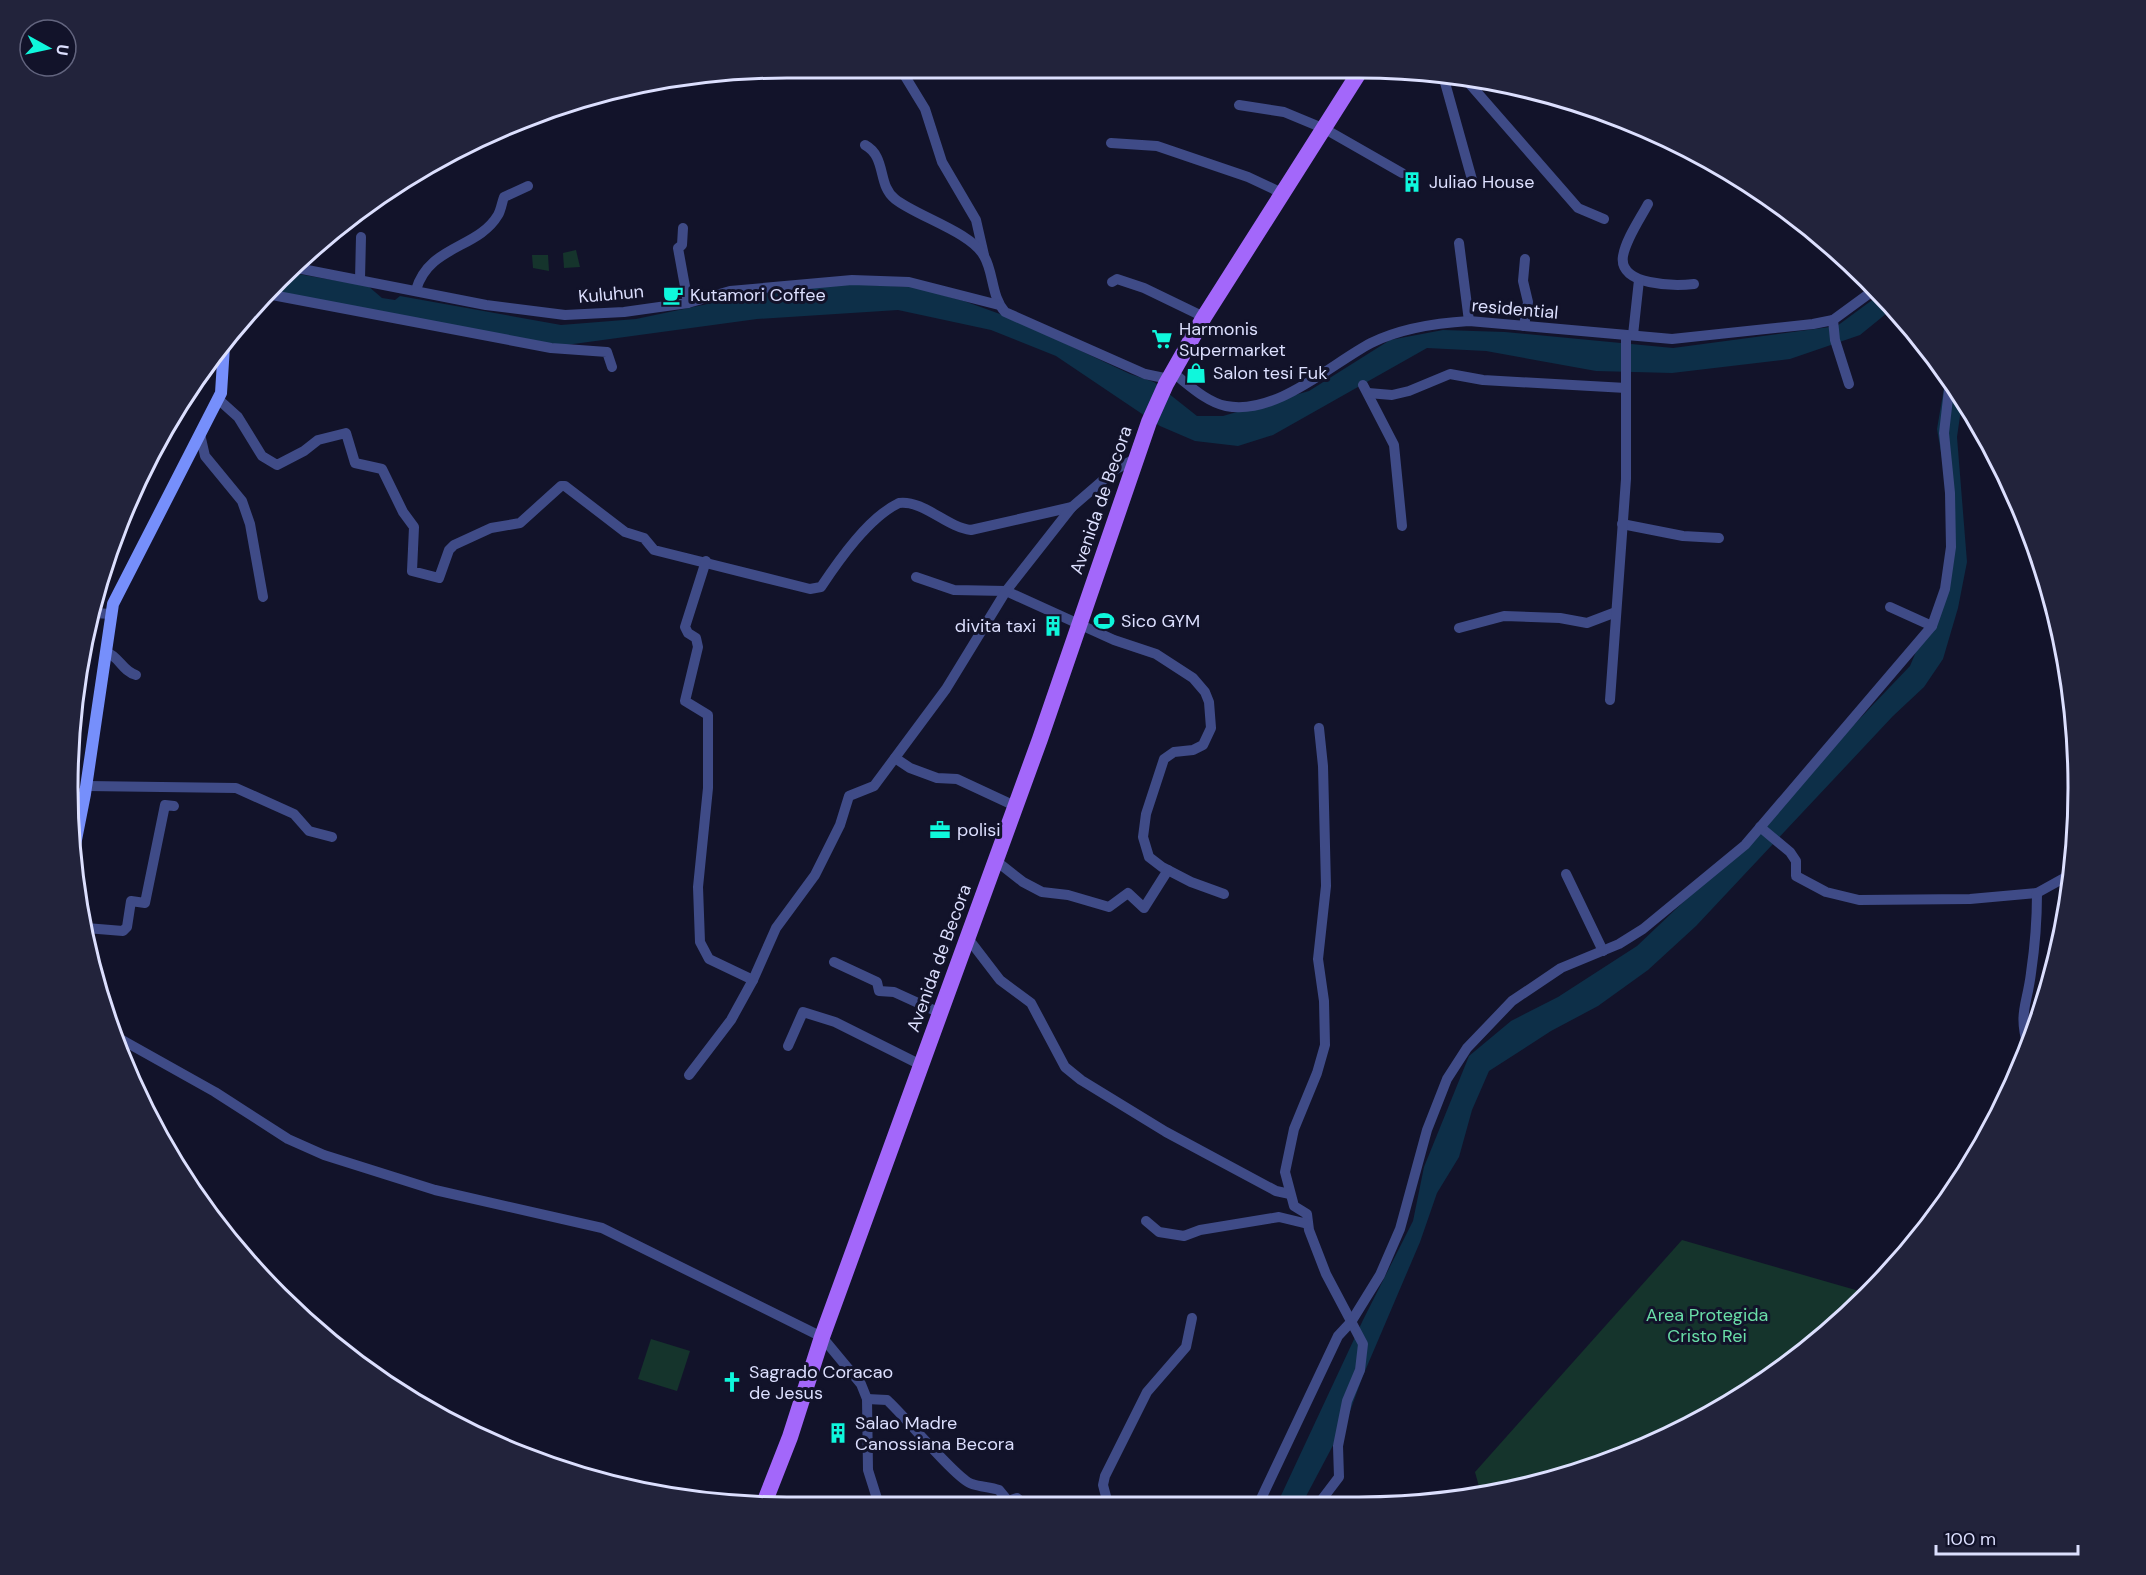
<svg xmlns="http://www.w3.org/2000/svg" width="2146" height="1575" font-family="'DM Sans',sans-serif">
<rect width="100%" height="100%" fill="#12132a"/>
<g fill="#15342c">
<path d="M576 250 580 267 564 268 563 253Z"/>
<path d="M532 255H548L549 271 533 268Z"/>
<path d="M1682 1240 1866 1293 1797 1359 1634 1453 1481 1494 1475 1472Z"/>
<path d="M651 1339 690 1351 677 1391 638 1379Z"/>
</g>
<g fill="#0d2f48">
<path d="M292 273 368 286 382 298 395 300 400 296 561 325 636 319 736 298 792 289 847 284 913 287 964 301 1011 318 1130 374 1154 382 1197 416H1223L1309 391 1390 340 1443 330 1505 332 1673 348 1837 326 1879 295 1892 309 1860 335 1790 359 1672 373 1596 371 1486 351 1427 348 1273 435 1238 446 1195 441 1160 426 1056 356 991 330 898 310 757 319 566 345 542 343 271 291Z"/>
<path d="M1946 376 1962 402 1957 437 1967 562 1958 608 1943 659 1924 687 1893 716 1696 926 1648 970 1598 1006 1551 1031 1489 1071 1472 1110 1459 1157 1437 1193 1420 1242 1362 1378 1348 1417 1303 1502H1278L1363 1320 1413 1221 1424 1167 1469 1056 1511 1021 1558 997 1637 946 1697 889 1910 666 1941 592 1946 570 1947 488 1937 429Z"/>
</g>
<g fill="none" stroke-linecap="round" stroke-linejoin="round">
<g stroke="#3f4b87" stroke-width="10">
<path d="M900 68 925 109 942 162 976 220 984 255"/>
<path d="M1444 79 1473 183"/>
<path d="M1468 82 1578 208 1604 219"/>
<path d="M1494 85 1504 87"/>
<path d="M1239 105 1284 112 1325 129 1402 173"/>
<path d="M1111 143 1157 146 1248 177 1282 193"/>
<path d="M865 145C887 157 877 185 895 199 916 216 971 232 984 256 994 273 991 296 1005 312L1145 374 1169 379"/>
<path d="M1648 204C1640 219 1626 239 1623 256 1618 286 1675 286 1694 284"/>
<path d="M683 228 682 245 678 248 688 303"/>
<path d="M1459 243 1469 321"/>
<path d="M297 268 486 305 565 315 624 312 688 303 730 291 852 280 909 282 999 305"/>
<path d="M360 279 361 237"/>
<path d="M1112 282 1117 279 1144 288 1204 317"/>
<path d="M416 290C429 245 478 249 498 215 501 210 502 202 504 197L528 186"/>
<path d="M267 294 551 348 607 352 612 367"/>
<path d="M1833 320 1835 340 1849 384"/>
<path d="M1524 326 1528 302 1523 281 1525 259"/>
<path d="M1633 335 1639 280"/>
<path d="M1172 372C1188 384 1206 402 1226 406 1276 416 1331 364 1371 343 1401 328 1436 323 1469 321L1672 339 1813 324 1833 320 1874 290"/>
<path d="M1363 385 1394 445 1402 526"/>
<path d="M1368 393 1392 395 1409 391 1450 374 1483 380 1626 388"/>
<path d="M218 399 238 417 262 456 277 465 304 451 318 440 346 433 355 463 382 469 403 512 414 527 412 571 439 578 449 550 454 545 491 528 520 523 561 486H565L625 532 644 538 654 550 810 589 821 587C839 560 869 517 899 503 924 500 946 527 971 530L1072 507"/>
<path d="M200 434 205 456 242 501 250 524 263 597"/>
<path d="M1622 524 1683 536 1719 538"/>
<path d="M706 561 685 627 688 633 696 638 698 647 685 701 708 715V788L698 887 700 942 709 959 753 980"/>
<path d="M916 577 954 590 1006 591 1114 640 1156 654 1193 678 1205 692 1209 702 1211 728 1203 745 1193 750 1174 752 1164 759 1146 814 1143 837 1149 857 1162 867 1191 882 1224 894"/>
<path d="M1890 607 1932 626"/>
<path d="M93 613 112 614"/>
<path d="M1459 628 1504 616 1560 618 1587 623 1616 612"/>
<path d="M106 652C119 656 122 671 136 675"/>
<path d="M1610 700 1626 479V335"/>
<path d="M1319 728 1323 766 1326 886 1318 959 1324 1001 1325 1045 1317 1073 1294 1129 1285 1172 1294 1206 1307 1214 1309 1230 1326 1274 1363 1344 1360 1370 1347 1401 1338 1446 1339 1477 1320 1502"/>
<path d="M895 758 910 768 937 778 957 779 1015 806"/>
<path d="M87 786 236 788 294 814 309 831 332 837"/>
<path d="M68 792 85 794"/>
<path d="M1760 827 1790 852 1796 861V876L1826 892 1859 900 1970 899 2037 893 2073 873"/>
<path d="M995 860 1023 882 1042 892 1068 895 1109 907 1128 893 1144 908 1168 870"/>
<path d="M1566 874 1603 951"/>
<path d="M86 928 123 931 127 927 131 901 145 903 165 805 174 806"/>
<path d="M967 937 1000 980 1031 1003 1065 1067 1081 1080 1166 1132 1276 1191 1290 1194"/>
<path d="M834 962 877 982 879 991 894 992 940 1013"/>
<path d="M115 1036 215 1092 288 1139 324 1155 435 1190 602 1228 822 1337 861 1384 867 1399 868 1470 879 1505"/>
<path d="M788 1046 803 1012 835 1022 921 1065"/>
<path d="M2028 1047C2018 1012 2027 1006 2031 973 2035 946 2037 920 2037 893"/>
<path d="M689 1075 731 1020 753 980 776 928 815 875 840 825 849 796 874 786 946 689 1006 591 1072 507 1116 469 1137 458"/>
<path d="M1146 1221 1159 1232 1184 1236 1200 1230 1279 1217 1308 1224"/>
<path d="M867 1399 887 1400C904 1415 957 1480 972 1484 981 1487 990 1487 999 1490L1008 1501 1017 1498 1024 1504"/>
<path d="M1259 1503 1338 1336 1351 1322 1380 1275 1400 1229 1427 1130 1447 1079 1467 1048 1512 1001 1561 968 1619 944 1643 929 1745 845 1932 626 1945 589 1951 547 1950 493 1944 433 1950 381"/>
<path d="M1108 1504 1103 1485 1105 1476 1147 1392 1186 1347 1192 1318"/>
</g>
<path stroke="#768ffb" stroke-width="12" d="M72 860 85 794 113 604 221 393 224 346"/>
<path stroke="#a367fa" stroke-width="16" d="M763 1506 790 1437 822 1337 1040 739 1149 422 1166 384 1204 317 1362 68"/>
</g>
<defs>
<g id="building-bare" transform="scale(1.62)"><path d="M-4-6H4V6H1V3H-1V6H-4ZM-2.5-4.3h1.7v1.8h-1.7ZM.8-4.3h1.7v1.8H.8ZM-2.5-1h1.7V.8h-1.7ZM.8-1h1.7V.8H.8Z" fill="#0ff7dc" stroke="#12132a" stroke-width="2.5" paint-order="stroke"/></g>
<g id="cafe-bare" transform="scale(1.62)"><path d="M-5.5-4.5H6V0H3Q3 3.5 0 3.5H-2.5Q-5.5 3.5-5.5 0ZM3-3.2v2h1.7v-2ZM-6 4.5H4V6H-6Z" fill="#0ff7dc" stroke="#12132a" stroke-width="2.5" paint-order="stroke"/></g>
<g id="supermarket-bare" transform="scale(1.62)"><path d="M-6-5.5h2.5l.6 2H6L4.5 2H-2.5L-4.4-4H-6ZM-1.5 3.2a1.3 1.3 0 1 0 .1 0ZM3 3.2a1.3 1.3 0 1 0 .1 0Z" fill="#0ff7dc" stroke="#12132a" stroke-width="2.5" paint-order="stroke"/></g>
<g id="shop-bare" transform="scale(1.62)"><path d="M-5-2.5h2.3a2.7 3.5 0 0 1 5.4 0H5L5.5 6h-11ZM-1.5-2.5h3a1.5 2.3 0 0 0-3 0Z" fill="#0ff7dc" stroke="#12132a" stroke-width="2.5" paint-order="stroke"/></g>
<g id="stadium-bare" transform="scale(1.62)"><path d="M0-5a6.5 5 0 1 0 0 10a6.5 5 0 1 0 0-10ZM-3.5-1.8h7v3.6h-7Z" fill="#0ff7dc" stroke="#12132a" stroke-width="2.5" paint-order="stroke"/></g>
<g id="office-bare" transform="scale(1.62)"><path d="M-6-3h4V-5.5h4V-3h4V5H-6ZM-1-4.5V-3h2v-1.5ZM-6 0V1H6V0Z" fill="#0ff7dc" stroke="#12132a" stroke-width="2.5" paint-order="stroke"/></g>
<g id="church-bare" transform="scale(1.62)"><path d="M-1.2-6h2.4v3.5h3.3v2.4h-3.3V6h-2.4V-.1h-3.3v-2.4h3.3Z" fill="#0ff7dc" stroke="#12132a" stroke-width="2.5" paint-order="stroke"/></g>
</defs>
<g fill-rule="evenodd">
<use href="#building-bare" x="1412" y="182"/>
<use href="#cafe-bare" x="673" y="295"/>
<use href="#supermarket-bare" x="1162" y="339"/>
<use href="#shop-bare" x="1196" y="373"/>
<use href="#stadium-bare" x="1104" y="621"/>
<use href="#building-bare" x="1053" y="626"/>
<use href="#office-bare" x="940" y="830"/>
<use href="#church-bare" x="732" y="1382"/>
<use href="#building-bare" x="838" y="1433"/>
</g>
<g text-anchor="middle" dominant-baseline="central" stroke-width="6" stroke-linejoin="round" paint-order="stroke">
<g font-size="18" fill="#dcdffe" stroke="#12132a" text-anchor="start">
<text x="1429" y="182">Juliao House</text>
<text x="690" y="295">Kutamori Coffee</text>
<text x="1179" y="329">Harmonis<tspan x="1179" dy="21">Supermarket</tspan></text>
<text x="1213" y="373">Salon tesi Fuk</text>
<text x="1121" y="621">Sico GYM</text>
<text x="1036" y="626" text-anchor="end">divita taxi</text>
<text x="957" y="830">polisi</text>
<text x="749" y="1372">Sagrado Coracao<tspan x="749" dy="21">de Jesus</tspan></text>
<text x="855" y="1423">Salao Madre<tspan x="855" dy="21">Canossiana Becora</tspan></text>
</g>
<g font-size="18" fill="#dcdffe" stroke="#12132a">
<text transform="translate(611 294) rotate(-5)">Kuluhun</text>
<text transform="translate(1515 309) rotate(5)">residential</text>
<text transform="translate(1101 500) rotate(-71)">Avenida de Becora</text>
<text transform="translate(939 958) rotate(-70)">Avenida de Becora</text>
</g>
<g font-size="18" fill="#69dda7" stroke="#12132a">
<text x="1707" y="1315">Area Protegida<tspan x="1707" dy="21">Cristo Rei</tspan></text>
</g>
</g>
<path d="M0 0H2146V1575H0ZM787 78H1359A709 709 0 0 1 2068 787V788A709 709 0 0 1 1359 1497H787A709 709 0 0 1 78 788V787A709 709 0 0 1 787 78Z" fill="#22233b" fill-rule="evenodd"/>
<path fill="none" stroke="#dcdffe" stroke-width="3" d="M787 78H1359A709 709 0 0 1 2068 787V788A709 709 0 0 1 1359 1497H787A709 709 0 0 1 78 788V787A709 709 0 0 1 787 78Z"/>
<g transform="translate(48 48) rotate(98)"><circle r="28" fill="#12132a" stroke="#63657f" stroke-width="1.5"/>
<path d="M0-4.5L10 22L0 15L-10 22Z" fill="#0ff7dc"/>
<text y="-9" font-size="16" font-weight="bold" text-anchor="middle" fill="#dcdffe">U</text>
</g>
<path d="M1936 1545v9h142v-9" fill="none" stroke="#dcdffe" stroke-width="3"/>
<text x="1945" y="1545" font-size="18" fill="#dcdffe" stroke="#12132a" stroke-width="4.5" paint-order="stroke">100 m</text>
</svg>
